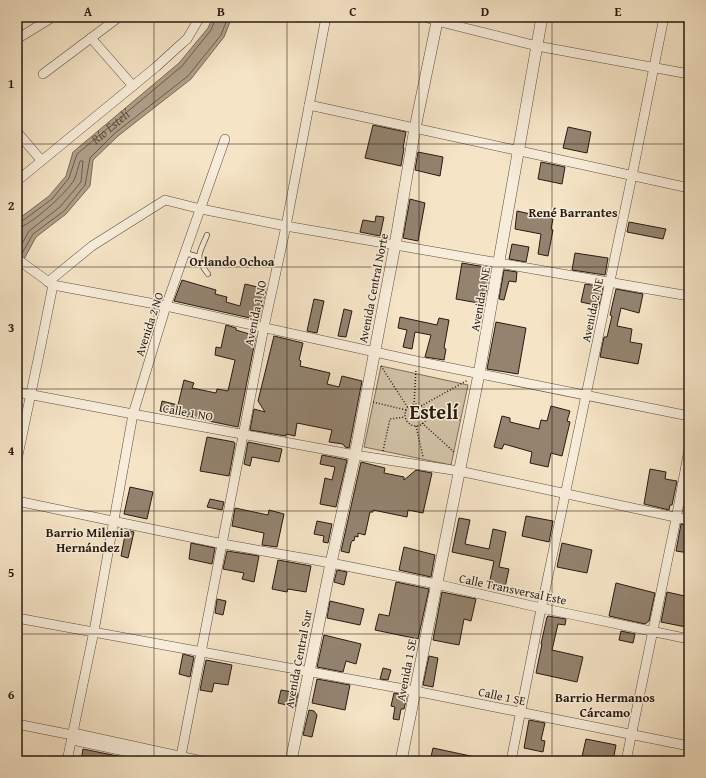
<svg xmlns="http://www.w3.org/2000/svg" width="706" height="778" font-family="'Gentium Book Plus',serif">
<rect width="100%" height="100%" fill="#f5e4c6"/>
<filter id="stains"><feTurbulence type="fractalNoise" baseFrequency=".005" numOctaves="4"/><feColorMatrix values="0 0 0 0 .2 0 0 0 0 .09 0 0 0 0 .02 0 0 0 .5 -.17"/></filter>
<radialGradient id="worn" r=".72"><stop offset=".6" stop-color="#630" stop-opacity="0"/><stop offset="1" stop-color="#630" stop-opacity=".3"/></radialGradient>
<path fill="#d2c2a7" stroke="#7d6e5c" d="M381 366 468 385 451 465 364 447Z"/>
<path fill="#af9f88" stroke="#796a58" d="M213 17H232L224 37 191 79 118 136 93 160 90 186 66 214 36 237 17 272V220L49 196 66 176 73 152 179 63 208 28Z"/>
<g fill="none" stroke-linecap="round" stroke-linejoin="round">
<g stroke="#6c5c4c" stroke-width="1">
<path id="s1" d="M17 223 21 222 52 199 69 178 77 154 182 66 211 30 216 17"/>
<path d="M17 228C30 227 68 191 74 180 77 174 78 167 80 161H83L81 182 60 207 29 231 17 253"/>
<path d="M21 255 33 234 64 211 85 185 90 158 115 133 188 76 221 35 228 17"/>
</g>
</g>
<g fill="#93836f" stroke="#281a11">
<path d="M373 125 406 132 403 148H404L401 166 365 158Z"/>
<path d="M568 127 591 132 587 153 563 148Z"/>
<path d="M418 152 443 157 440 176 415 170Z"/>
<path d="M541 162 565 167 562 184 538 179Z"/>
<path d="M410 199 425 203 418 241 403 238Z"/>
<path d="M517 211 553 219 551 229 553 230 548 256 538 254 541 234 515 229Z"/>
<path d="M376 216 384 217 380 236 360 232 363 220 375 222Z"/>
<path d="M629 222 666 229 663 239 627 232Z"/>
<path d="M512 244 529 247 526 262 509 259Z"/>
<path d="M575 253 608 258 605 275 572 270Z"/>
<path d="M462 263 491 268 484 304 456 299Z"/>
<path d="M504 270 517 272 516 282 509 281 504 300 499 299Z"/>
<path d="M182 280 216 290 215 294 227 297 226 302 240 306 245 284 266 289 259 320 174 301Z"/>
<path d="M585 284 603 287 599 306 581 302Z"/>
<path d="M616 289 643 294 639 313 621 308 617 326 632 329 630 342 642 344 638 364 600 357 604 337H607L612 316 610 315Z"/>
<path d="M314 299 324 301 317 333 307 331Z"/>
<path d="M344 309 352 311 346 337 338 336Z"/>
<path d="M400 317 437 325 439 318 449 320 444 348 446 349 444 360 425 357 431 335 415 332 412 349 403 347 407 330 398 328Z"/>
<path d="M496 322 526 328 518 374 487 369Z"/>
<path d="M226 325 236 328V330L256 336 238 427 160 411 162 401 178 405 184 380 194 383 192 388 216 393 217 389 228 391 235 360 215 355 216 347 221 348Z"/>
<path d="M274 336 303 343 299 360 301 361 300 366 330 373 327 384 339 387 342 376 362 381 349 448 345 447 343 444 329 442 332 430 297 423 295 436 286 434V436L250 430 254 409 265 412 258 401Z"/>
<path d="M551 406 570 411 567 421 570 422 562 456 551 453 548 467 530 463 532 452 504 444 502 449 494 447 502 416 510 418V422L539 429 541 420 547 421Z"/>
<path d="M207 437 234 442 235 444 229 476 200 471Z"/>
<path d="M248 442 282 449 279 462 252 457 250 466 244 464Z"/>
<path d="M322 455 347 460 336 507 320 504 325 478 332 480 335 467 320 464Z"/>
<path d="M361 462 385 468 384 473 404 477V480L416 470 432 473 423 513 408 510 407 517 373 510V512H370L365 535 358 533V537L355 536 354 541 353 540 351 543 349 553 341 551Z"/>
<path d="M650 469 666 472 665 479 677 481 672 505H670L669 510 644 504Z"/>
<path d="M689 482V509L684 508Z"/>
<path d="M130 487 153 492 147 519 124 514Z"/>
<path d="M210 499 224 502 222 510 207 507Z"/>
<path d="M235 508 268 515 269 510 284 514 277 547 262 545 264 533 232 526Z"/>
<path d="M526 516 553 521 549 542 522 536Z"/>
<path d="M459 518 470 520 465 544 489 549 493 529 506 532 499 567 509 569 504 592 488 589 494 561 452 552Z"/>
<path d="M317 521 332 524 328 543 323 542 324 536 314 534Z"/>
<path d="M681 524 689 526V553L676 551Z"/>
<path d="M126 530 134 532 128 558 121 556Z"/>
<path d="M191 543 215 548 212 564 189 559Z"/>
<path d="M562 543 592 550 587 573 557 567Z"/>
<path d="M404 547 435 555 431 577 399 570Z"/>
<path d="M227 551 259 556 254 582 242 579 244 573 223 569Z"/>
<path d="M278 560 311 566 306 592 288 589 287 592 272 589Z"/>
<path d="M337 570 347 572 344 585 334 582Z"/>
<path d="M396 582 429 589 418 639 375 630 379 614 389 616Z"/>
<path d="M616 583 655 593 649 621 645 624 609 616Z"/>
<path d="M442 592 476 599 471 621 464 619 459 645 433 640Z"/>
<path d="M667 592 689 597V613L686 627 661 622Z"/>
<path d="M217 599 226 601 223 615 215 613Z"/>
<path d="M330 601 364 609 360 625 327 618Z"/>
<path d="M548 616 566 619 565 625 558 624 552 650 583 657 577 682 536 673 542 644H541L547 617Z"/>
<path d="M621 631 635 634 633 643 619 640Z"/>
<path d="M324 635 361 644 356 664 346 661 343 672 317 667Z"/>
<path d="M183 654 194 657 190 677 179 674Z"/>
<path d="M429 656 438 658 433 687 423 685Z"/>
<path d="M206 660 232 665 228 685 214 683 212 692 200 690Z"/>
<path d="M383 668 391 670 388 680 380 679Z"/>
<path d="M317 679 350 685 345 710 312 703Z"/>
<path d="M281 690 298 693 295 707 278 703Z"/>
<path d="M394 693 407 696 404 709H401L399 720 393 719 395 707 391 706Z"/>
<path d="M309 710 314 711 317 715 312 737 303 735Z"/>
<path d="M529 720 545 723 541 740 545 741 543 752 524 748Z"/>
<path d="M586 739 616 745 613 761H581Z"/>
<path d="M433 748 480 758V761H430Z"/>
<path d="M83 749 132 759 131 761H81Z"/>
</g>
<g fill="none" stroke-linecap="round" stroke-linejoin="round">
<g stroke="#5b4c3e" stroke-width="6">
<g id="service">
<path d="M207 235C199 255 194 256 208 274"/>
<path d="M185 253 199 257"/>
</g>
</g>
<g stroke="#5b4c3e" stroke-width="10">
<g id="minor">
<path d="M425 17 437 21 537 46 689 74"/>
<path d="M91 38 133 86"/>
<path d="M17 39 53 17"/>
<path d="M43 74 119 17"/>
<path d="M309 105 689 188"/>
<path d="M17 132 41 160"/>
<path d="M17 181 156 67 179 46 187 39 200 17"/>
<path d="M17 259 53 285 166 306 416 361 689 416"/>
<path d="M48 282 92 246 165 200 201 209 286 226 689 296"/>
<path d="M17 392 133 414 355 455 459 471 689 520"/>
<path d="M17 460 40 350 53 285"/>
<path d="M17 501 223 544 331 563 436 584 541 608 689 639"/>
<path d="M17 618 415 691 689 746"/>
<path d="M17 724 72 735 78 734 202 761"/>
<path d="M72 735 77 741 171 761"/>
<path d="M67 761 94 631 133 414 166 306 225 139"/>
<path d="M180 761 264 327 286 226 326 17"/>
<path d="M511 761 539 619 632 176 664 17"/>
<path d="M626 761 676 519 689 449"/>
</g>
</g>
<g stroke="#5b4c3e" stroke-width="12">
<g id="tertiary">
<path d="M291 761 331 563 355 455 395 245 415 128 438 17"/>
<path d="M401 761 479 374 542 17"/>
</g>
</g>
<g stroke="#281a11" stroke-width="1.5" stroke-dasharray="1 2" stroke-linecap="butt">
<path d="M381 366 408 408"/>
<path d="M373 402 406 410"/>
<circle cx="416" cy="415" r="11"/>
<path d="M414 405 416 369"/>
<path d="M421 406 468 380"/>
<path d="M426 415 460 420"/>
<path d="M422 423 454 452"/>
<path d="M416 426 423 457"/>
<path d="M383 451 390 419 405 417"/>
</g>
<use href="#service" stroke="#f8edda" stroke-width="4.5"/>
<use href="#minor" stroke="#f8edda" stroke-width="9"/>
<use href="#tertiary" stroke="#f8edda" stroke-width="11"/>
</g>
<path fill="none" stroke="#281a11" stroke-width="1" stroke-opacity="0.55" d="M154 17V761M287 17V761M419 17V761M552 17V761M17 144H689M17 267H689M17 389H689M17 511H689M17 634H689"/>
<g text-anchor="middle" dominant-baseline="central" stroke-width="3" stroke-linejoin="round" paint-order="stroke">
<g font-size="12" fill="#281a11" stroke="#f8edda">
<text transform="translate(373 288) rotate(-79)">Avenida Central Norte</text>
<text transform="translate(480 299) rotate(-80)">Avenida 1 NE</text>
<text transform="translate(592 310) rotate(-78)">Avenida 2 NE</text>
<text transform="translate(255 313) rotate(-78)">Avenida 1 NO</text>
<text transform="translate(149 324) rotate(-72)">Avenida 2 NO</text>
<text transform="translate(188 412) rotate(10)">Calle 1 NO</text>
<text transform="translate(513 589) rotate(12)">Calle Transversal Este</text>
<text transform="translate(298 659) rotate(-79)">Avenida Central Sur</text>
<text transform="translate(406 670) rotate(-79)">Avenida 1 SE</text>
<text transform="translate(502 696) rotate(12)">Calle 1 SE</text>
</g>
<g font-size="13" font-style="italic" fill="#5e4f41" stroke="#f8edda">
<text stroke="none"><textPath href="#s1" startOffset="138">Río Estelí</textPath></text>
</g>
<g font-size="13" font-weight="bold" fill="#281a11" stroke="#f8edda">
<text x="573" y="212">René Barrantes</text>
<text x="232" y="261">Orlando Ochoa</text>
<text x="88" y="532">Barrio Milenia<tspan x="88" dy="15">Hernández</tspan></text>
<text x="605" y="697">Barrio Hermanos<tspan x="605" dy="15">Cárcamo</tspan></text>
</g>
<g font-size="20" font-weight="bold" fill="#281a11" stroke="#f8edda">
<text x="434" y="411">Estelí</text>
</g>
</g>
<rect width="706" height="778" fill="none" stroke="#f5e4c6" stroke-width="44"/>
<rect x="22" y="22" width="662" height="734" fill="none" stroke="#281a11" stroke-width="1.5"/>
<g font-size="13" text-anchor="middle" font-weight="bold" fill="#281a11">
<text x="88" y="16">A</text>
<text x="221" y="16">B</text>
<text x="353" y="16">C</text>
<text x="485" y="16">D</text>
<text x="618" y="16">E</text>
<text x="11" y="88">1</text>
<text x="11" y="210">2</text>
<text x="11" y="332">3</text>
<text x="11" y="455">4</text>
<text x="11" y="577">5</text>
<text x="11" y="699">6</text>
</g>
<rect width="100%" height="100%" filter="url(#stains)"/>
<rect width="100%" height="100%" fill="url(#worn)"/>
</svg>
